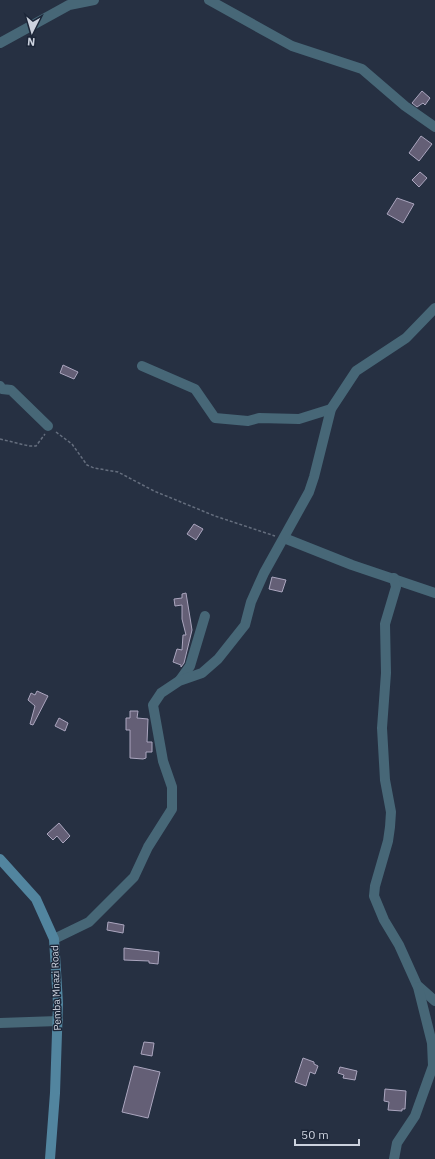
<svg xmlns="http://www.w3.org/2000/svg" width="435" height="1159" font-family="'IBM Plex Sans',sans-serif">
<rect width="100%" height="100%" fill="#263042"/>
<g fill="#645f76" stroke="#aba6bf">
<path d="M422 91 430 98 425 105 423 103 417 107 412 103Z"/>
<path d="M421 136 432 144 419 161 409 153Z"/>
<path d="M420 172 427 178 419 187 412 180Z"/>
<path d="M397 198 414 204 403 223 387 214Z"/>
<path d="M63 365 78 372 74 379 60 373Z"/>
<path d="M194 524 203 529 196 540 187 534Z"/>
<path d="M272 577 286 580 282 592 269 589Z"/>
<path d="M186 593 192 630 184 663 181 667V665L173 662 177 649 182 650 183 635H186L182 619V605L175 606 174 599 182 598V594Z"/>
<path d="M37 691 48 696 33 725 30 724 35 706 28 700 31 693 35 695Z"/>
<path d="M130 711H138L137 718 148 719 147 742H152V752H146V758L143 759 130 758V730H126V718H130Z"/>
<path d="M59 718 68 723 65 731 55 726Z"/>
<path d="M59 823 70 836 63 843 57 836 53 840 47 834Z"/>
<path d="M108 922 124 925 123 933 107 930Z"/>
<path d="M124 948 159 952 158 964 149 963V961L124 960Z"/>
<path d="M144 1042 154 1043 152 1056 141 1054Z"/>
<path d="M303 1058 314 1062V1064L318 1066 315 1074 310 1072 306 1086 295 1082Z"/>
<path d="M134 1066 160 1072 148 1118 122 1112Z"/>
<path d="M340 1067 357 1071 355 1080 343 1078 344 1075 338 1073Z"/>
<path d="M385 1089 406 1091 405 1109H402V1111L388 1110 389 1102 384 1101Z"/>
</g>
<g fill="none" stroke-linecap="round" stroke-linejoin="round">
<g stroke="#656e7e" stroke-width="1.5" stroke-dasharray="3 2" stroke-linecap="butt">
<path d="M56 432 72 444 87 465 94 468 118 472 154 491 215 516 275 536"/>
<path d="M0 439 29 446H36L45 434"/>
</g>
<g stroke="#476777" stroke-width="10">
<path d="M209 0 292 46 362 69 405 106 435 127"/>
<path d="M0 43 69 5 94 0"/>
<path d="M142 366 195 389 215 418 248 421 259 418 299 419 331 409"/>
<path d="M0 386 2 389 11 390 48 426"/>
<path d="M284 538 352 565 435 593"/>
<path d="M394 578 396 587 385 624 386 673 382 728 385 780 391 812 390 827 388 841 375 886 374 896 384 920 399 945 417 985 435 1001"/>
<path d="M180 680 190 666 205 616"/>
<path d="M54 939 89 922 134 877 148 847 172 809V787L163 761 153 705 161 693 179 681 202 673 218 659 245 625 251 602 264 573 309 492 314 477 331 409 356 371 406 338 435 308"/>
<path d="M0 1023 58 1021"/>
<path d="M394 1159 397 1143 415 1116 433 1066 432 1043 418 987"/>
</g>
<path stroke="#52859f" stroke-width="10" d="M0 859 36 899 54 939 58 1003 55 1093 50 1159"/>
</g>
<g text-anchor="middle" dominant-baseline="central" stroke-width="3" stroke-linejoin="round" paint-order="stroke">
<g font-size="10" fill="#ccd2de" stroke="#1c2638">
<text transform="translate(56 988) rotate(-92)">Pemba Mnazi Road</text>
</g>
</g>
<g transform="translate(32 32) rotate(185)" stroke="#1c2638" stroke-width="3" paint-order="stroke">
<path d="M0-3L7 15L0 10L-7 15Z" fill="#ccd2de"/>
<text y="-6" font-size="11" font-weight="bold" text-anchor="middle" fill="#ccd2de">N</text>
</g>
<path d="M295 1139v6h64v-6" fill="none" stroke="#ccd2de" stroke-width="2"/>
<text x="301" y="1139" font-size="12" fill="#ccd2de" stroke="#1c2638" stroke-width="3" paint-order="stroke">50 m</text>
</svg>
